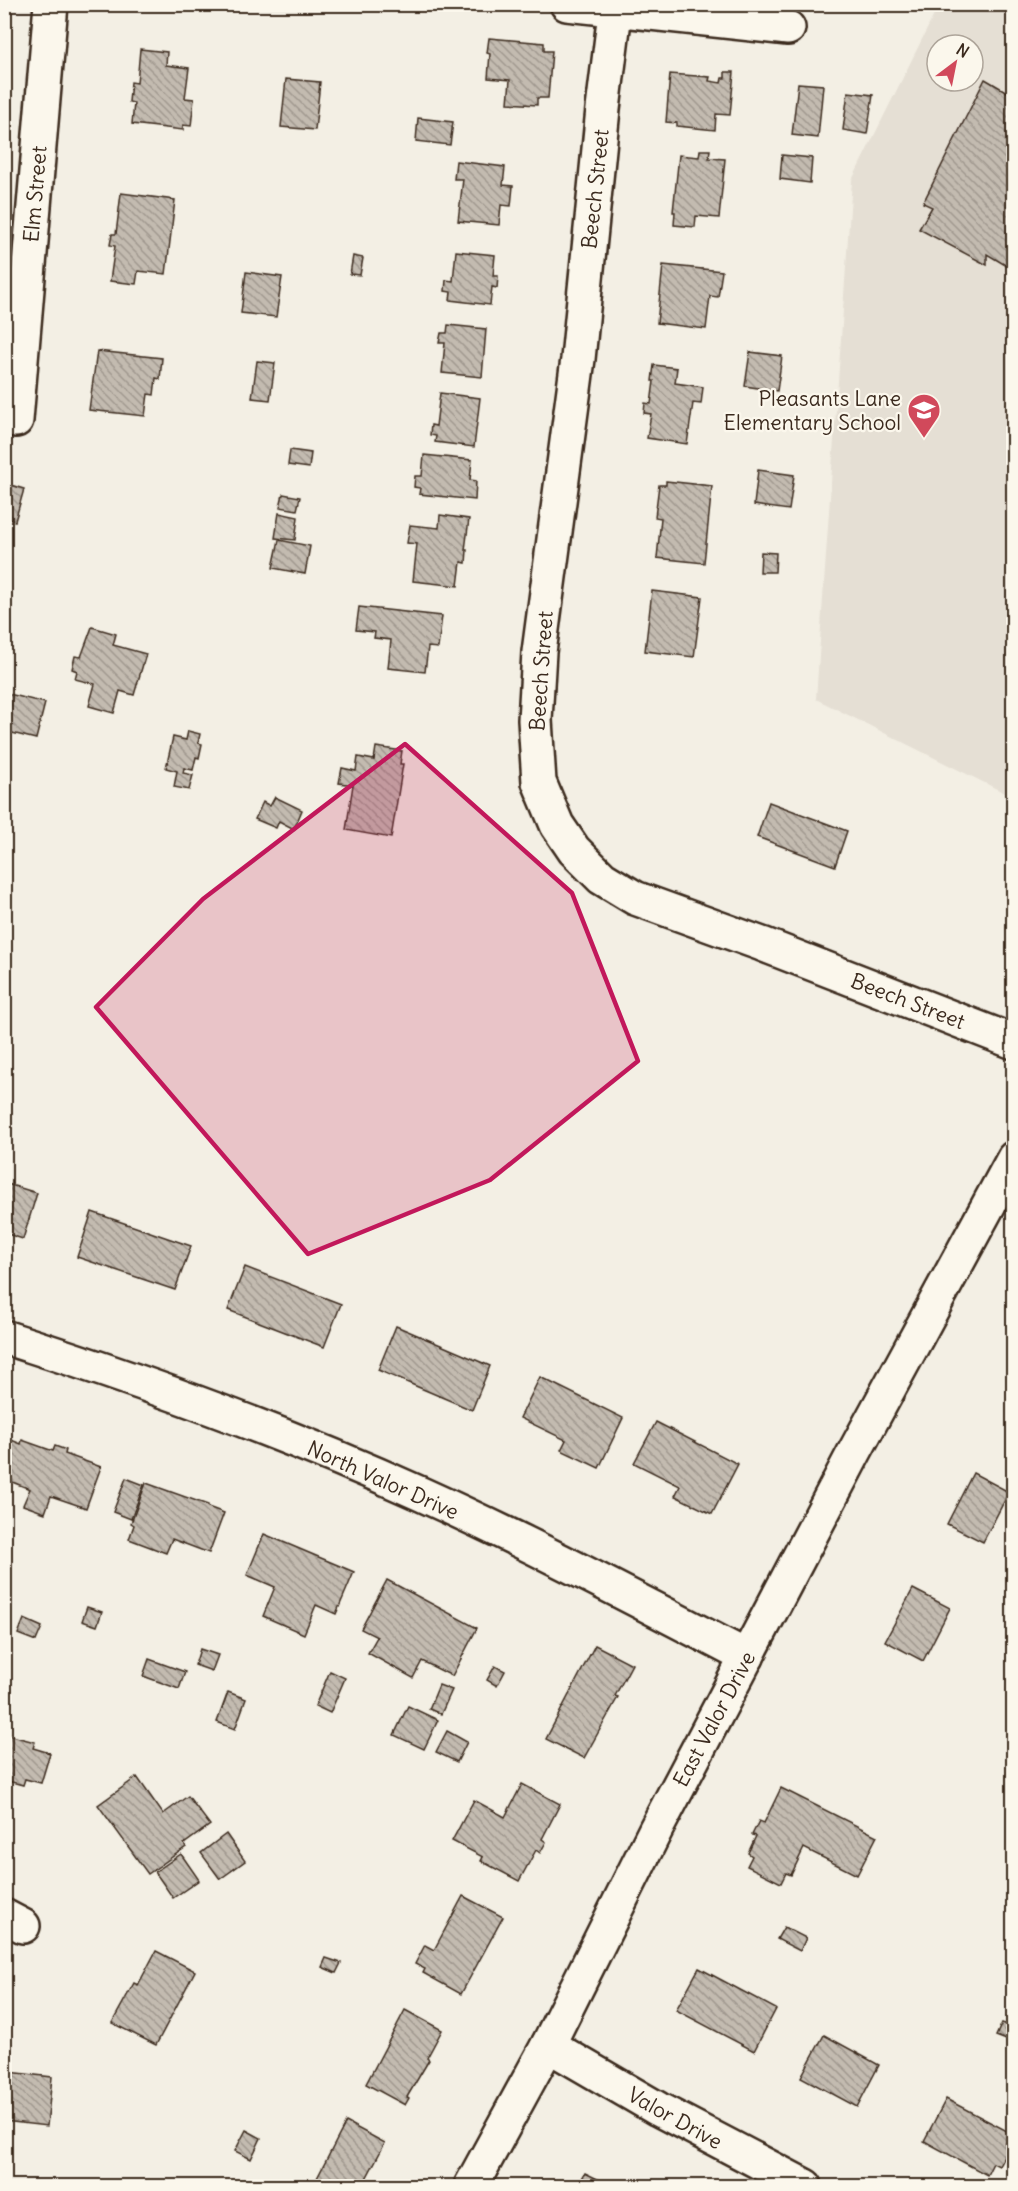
<svg xmlns="http://www.w3.org/2000/svg" width="1018" height="2191" font-family="Delius,sans-serif">
<defs>
<pattern id="building-back-hatch" width="6" height="6" patternUnits="userSpaceOnUse" patternTransform="scale(1.5)"><rect width="6" height="6" fill="#c3bbb0"/><path d="M-1 5l2 2M0 0l6 6M5-1l2 2" fill="none" stroke="#a0988f"/></pattern>
</defs>
<rect width="100%" height="100%" fill="#f3efe4"/>
<filter id="ink" filterUnits="userSpaceOnUse"><feTurbulence type="fractalNoise" baseFrequency=".0167" numOctaves="2"/><feDisplacementMap in="SourceGraphic" scale="12" xChannelSelector="R" yChannelSelector="G"/><feConvolveMatrix kernelMatrix="1 2 1 2 8 2 1 2 1" color-interpolation-filters="sRGB"/></filter>
<g filter="url(#ink)">
<path fill="#e5dfd4" fill-rule="evenodd" d="M939 5H1013V797L816 699 852 180ZM937 45H973V81H937Z"/>
<g fill="url(#building-back-hatch)" stroke="#3b2a1e" stroke-width="1.5">
<path d="M489 38 544 43V51H552L548 98H537V105L508 103 510 80 488 78 490 54 487 53Z"/>
<path d="M140 49 167 52 166 65 189 68 185 98 194 99 191 126 183 125V130L132 124 134 103 129 102 131 82 137 83Z"/>
<path d="M725 72H734L730 115 716 114 715 130 677 126V123L666 122 670 74 710 77 709 81 721 83 722 78H725Z"/>
<path d="M286 79 320 82 315 130 281 127Z"/>
<path d="M985 79 1014 96V266L1012 269 987 254V265L919 229 932 207 923 203Z"/>
<path d="M798 83 823 85 818 138 792 135Z"/>
<path d="M848 92 873 95 867 134 843 130Z"/>
<path d="M418 118 453 122 450 145 416 141Z"/>
<path d="M700 150H710L709 158 725 159 719 218 696 216 695 227 674 225 675 212H673L679 155 699 157Z"/>
<path d="M782 155 812 158 810 183 780 179Z"/>
<path d="M456 161 505 167 503 185 513 186 511 206 501 205 499 225 458 221 463 179H454Z"/>
<path d="M121 193 175 200 166 274 138 271 136 284 110 281 115 246 110 245 112 234H116Z"/>
<path d="M456 251 495 255 493 276H498L497 288 492 287 490 305 450 300 451 292 445 291 446 280 453 281Z"/>
<path d="M353 256 363 258 360 275 350 274Z"/>
<path d="M663 265 722 271 718 297 710 296 706 329 657 323Z"/>
<path d="M246 272 282 277 276 317 241 313Z"/>
<path d="M448 325 486 329 482 377 442 373 445 343H439L441 333H447Z"/>
<path d="M97 351 162 358 160 379 156 378 154 395 148 394 145 416 89 410Z"/>
<path d="M750 352 782 356 777 391 745 386Z"/>
<path d="M257 361 275 363 270 400 252 398Z"/>
<path d="M654 365 677 368 675 383 703 387 701 404 693 403 687 444 647 438 651 414 644 413 645 403 651 404 654 381H652Z"/>
<path d="M440 393 480 398 474 447 435 442 436 436 430 435 431 425 436 426Z"/>
<path d="M290 450 311 453 309 468 288 465Z"/>
<path d="M424 455 472 460 470 480 476 481 475 500 419 494 420 488 414 487 415 476H422Z"/>
<path d="M758 470 794 475 789 510 754 505Z"/>
<path d="M666 481 712 486 704 563 657 558 661 518 655 517 659 485H666Z"/>
<path d="M4 483 24 489 15 521 4 518Z"/>
<path d="M283 494 300 497 297 510 280 507Z"/>
<path d="M279 513 298 517 295 540 275 538Z"/>
<path d="M440 515 469 519 465 550H467L466 563 461 562 458 586 413 581 417 544 407 543 410 525 439 528Z"/>
<path d="M279 540 310 546 305 574 273 568Z"/>
<path d="M761 552 776 553 775 572H760Z"/>
<path d="M652 591 702 597 694 657 645 651Z"/>
<path d="M359 607 442 616 438 648 428 647 425 672 388 668 391 640 374 638 375 632 356 630Z"/>
<path d="M92 627 116 634 113 645 146 654 134 695 120 691 114 713 89 706 95 684 75 679 77 671 72 669 75 656 81 657Z"/>
<path d="M9 694 45 703 36 739 4 731V711Z"/>
<path d="M188 731 200 734 198 743 202 744 199 758 196 757 193 770 184 768 183 773 193 775 189 790 174 787 177 771 166 768 173 737 186 740Z"/>
<path d="M376 747 402 751 400 764H403L391 838 346 830 353 785 339 783 342 768 356 771 358 757 374 760Z"/>
<path d="M275 797 302 810 294 829 279 821 276 828 255 819 263 802 270 806Z"/>
<path d="M769 802 847 831 835 866 757 837Z"/>
<path d="M4 1183 37 1193 23 1239 4 1233Z"/>
<path d="M92 1212 191 1246 175 1290 77 1257Z"/>
<path d="M245 1267 341 1304 324 1347 228 1310Z"/>
<path d="M396 1326 490 1366 472 1410 378 1370Z"/>
<path d="M540 1377 623 1418 599 1468 561 1450 566 1440 520 1418Z"/>
<path d="M656 1422 738 1464 712 1514 675 1496 680 1486 634 1463Z"/>
<path d="M4 1437 21 1444 22 1440 53 1451 55 1446 66 1450 65 1454 101 1467 86 1508 51 1496 45 1513 23 1505 30 1489 7 1480 10 1473 4 1471Z"/>
<path d="M973 1473 1009 1492 983 1542 947 1524Z"/>
<path d="M126 1478 144 1485 131 1519 113 1512Z"/>
<path d="M146 1483 208 1505V1507L224 1513 209 1553 172 1539 166 1553 129 1539 134 1525 131 1523Z"/>
<path d="M264 1534 354 1572 336 1614 316 1605 304 1634 263 1616 275 1587 247 1575Z"/>
<path d="M387 1580 477 1628 452 1676 422 1661 413 1678 368 1653 377 1637 361 1629Z"/>
<path d="M913 1589 950 1608 923 1661 885 1641Z"/>
<path d="M87 1607 102 1612 97 1626 82 1621Z"/>
<path d="M24 1619 42 1627 36 1641 18 1634Z"/>
<path d="M595 1645 632 1664 615 1696 618 1697 584 1758 546 1739Z"/>
<path d="M200 1649 218 1655 212 1671 195 1665Z"/>
<path d="M149 1659 185 1672 179 1689 143 1676Z"/>
<path d="M495 1666 505 1671 497 1686 487 1680Z"/>
<path d="M330 1671 345 1678 330 1713 315 1706Z"/>
<path d="M439 1685 452 1690 441 1714 429 1709Z"/>
<path d="M228 1692 246 1699 235 1729 217 1722Z"/>
<path d="M408 1706 438 1720 424 1749 394 1735Z"/>
<path d="M447 1731 467 1742 457 1762 436 1752Z"/>
<path d="M4 1734 35 1742 33 1748 50 1753 41 1783 25 1779 23 1785 4 1780Z"/>
<path d="M137 1777 163 1814 188 1796 210 1825 184 1844 186 1847 148 1874 98 1805Z"/>
<path d="M522 1784 560 1804 542 1839 546 1842 540 1853 536 1850 519 1881 481 1861 483 1857 452 1841 474 1800 505 1817Z"/>
<path d="M781 1788 877 1836 857 1875 804 1848 791 1875 786 1873 781 1883 747 1866 752 1856 748 1853 756 1836 752 1835 759 1821 764 1823Z"/>
<path d="M226 1834 245 1861 220 1879 201 1853Z"/>
<path d="M181 1854 199 1880 173 1898 155 1872Z"/>
<path d="M463 1896 503 1917 461 1994 423 1973 425 1969 415 1964 425 1945 434 1950Z"/>
<path d="M784 1927 806 1938 800 1951 777 1939Z"/>
<path d="M156 1951 195 1971 156 2045 112 2023 134 1983 138 1985Z"/>
<path d="M326 1958 341 1963 336 1973 322 1967Z"/>
<path d="M699 1968 776 2009 754 2051 676 2010Z"/>
<path d="M405 2010 442 2030 427 2058 429 2060 407 2097 409 2098 405 2105 366 2084Z"/>
<path d="M1002 2023 1014 2027V2043L996 2036Z"/>
<path d="M824 2035 879 2065 857 2107 801 2077Z"/>
<path d="M9 2072 52 2077 47 2126 4 2121V2075H9Z"/>
<path d="M946 2099 1011 2133 1005 2145 1009 2147 999 2166 993 2163 987 2175 924 2141Z"/>
<path d="M346 2122 385 2143 362 2186H313Z"/>
<path d="M246 2130 261 2138 251 2159 235 2151Z"/>
<path d="M585 2173 612 2186H578Z"/>
</g>
<g fill="none" stroke-linecap="round" stroke-linejoin="round">
<g stroke="#3b2a1e" stroke-width="38">
<g id="street">
<path d="M567 4 788 28"/>
<path d="M616 4 603 109 578 359 539 652 535 720 539 782 557 825 574 850 602 878 635 898 762 944 1014 1042"/>
<path d="M16 420 51 4"/>
<path d="M4 1337C146 1382 286 1433 421 1494 532 1544 639 1601 747 1657"/>
<path d="M4 1916 23 1926"/>
<path d="M548 2045 658 2109 805 2186"/>
<path d="M471 2186 548 2045 656 1829 855 1451 1014 1158"/>
</g>
</g>
<use href="#street" stroke="#fbf7ec" stroke-width="33"/>
</g>
</g>
<path fill="#c2185b" fill-opacity="0.2" stroke="#c2185b" stroke-width="4.5" stroke-linejoin="round" d="M405 744 572 893 638 1061 490 1180 308 1254 96 1007 203 899Z"/>
<defs>
<g id="school-pin" transform="scale(1.725)"><path d="M0 17L-7.5 6A9.5 9.5 0 1 1 7.5 6Z" fill="#d1495b" stroke="#fbf7ec"/><path d="M0-5L7-2L0 1L-7-2ZM-4 1L0 2.5L4 1V4Q0 6-4 4Z" fill="#fff"/></g>
</defs>
<g fill-rule="evenodd">
<use href="#school-pin" x="924" y="410"/>
</g>
<g text-anchor="middle" dominant-baseline="central" stroke-width="4.5" stroke-linejoin="round" paint-order="stroke">
<g font-size="21" fill="#3b2a1e" stroke="#fbf7ec">
<text transform="translate(595 189) rotate(-84)">Beech Street</text>
<text transform="translate(35 194) rotate(-85)">Elm Street</text>
<text transform="translate(541 671) rotate(-86)">Beech Street</text>
<text transform="translate(908 1001) rotate(21)">Beech Street</text>
<text transform="translate(383 1480) rotate(24)">North Valor Drive</text>
<text transform="translate(714 1719) rotate(-62)">East Valor Drive</text>
<text transform="translate(675 2118) rotate(29)">Valor Drive</text>
</g>
<g font-size="21" fill="#3b2a1e" stroke="#fbf7ec" text-anchor="end">
<text x="901" y="398">Pleasants Lane<tspan x="901" dy="24">Elementary School</tspan></text>
</g>
</g>
<rect width="1018" height="2191" fill="none" stroke="#fbf7ec" stroke-width="24"/>
<rect x="12" y="12" width="994" height="2167" fill="none" stroke="#3b2a1e" stroke-width="2" filter="url(#ink)"/>
<g transform="translate(955 63) rotate(32)"><circle r="28" fill="#fbf7ec" stroke="#aea59a" stroke-width="1.5"/>
<path d="M0-4.5L10 22L0 15L-10 22Z" fill="#d1495b"/>
<text y="-9" font-size="16" font-weight="bold" text-anchor="middle" fill="#3b2a1e">N</text>
</g>
</svg>
